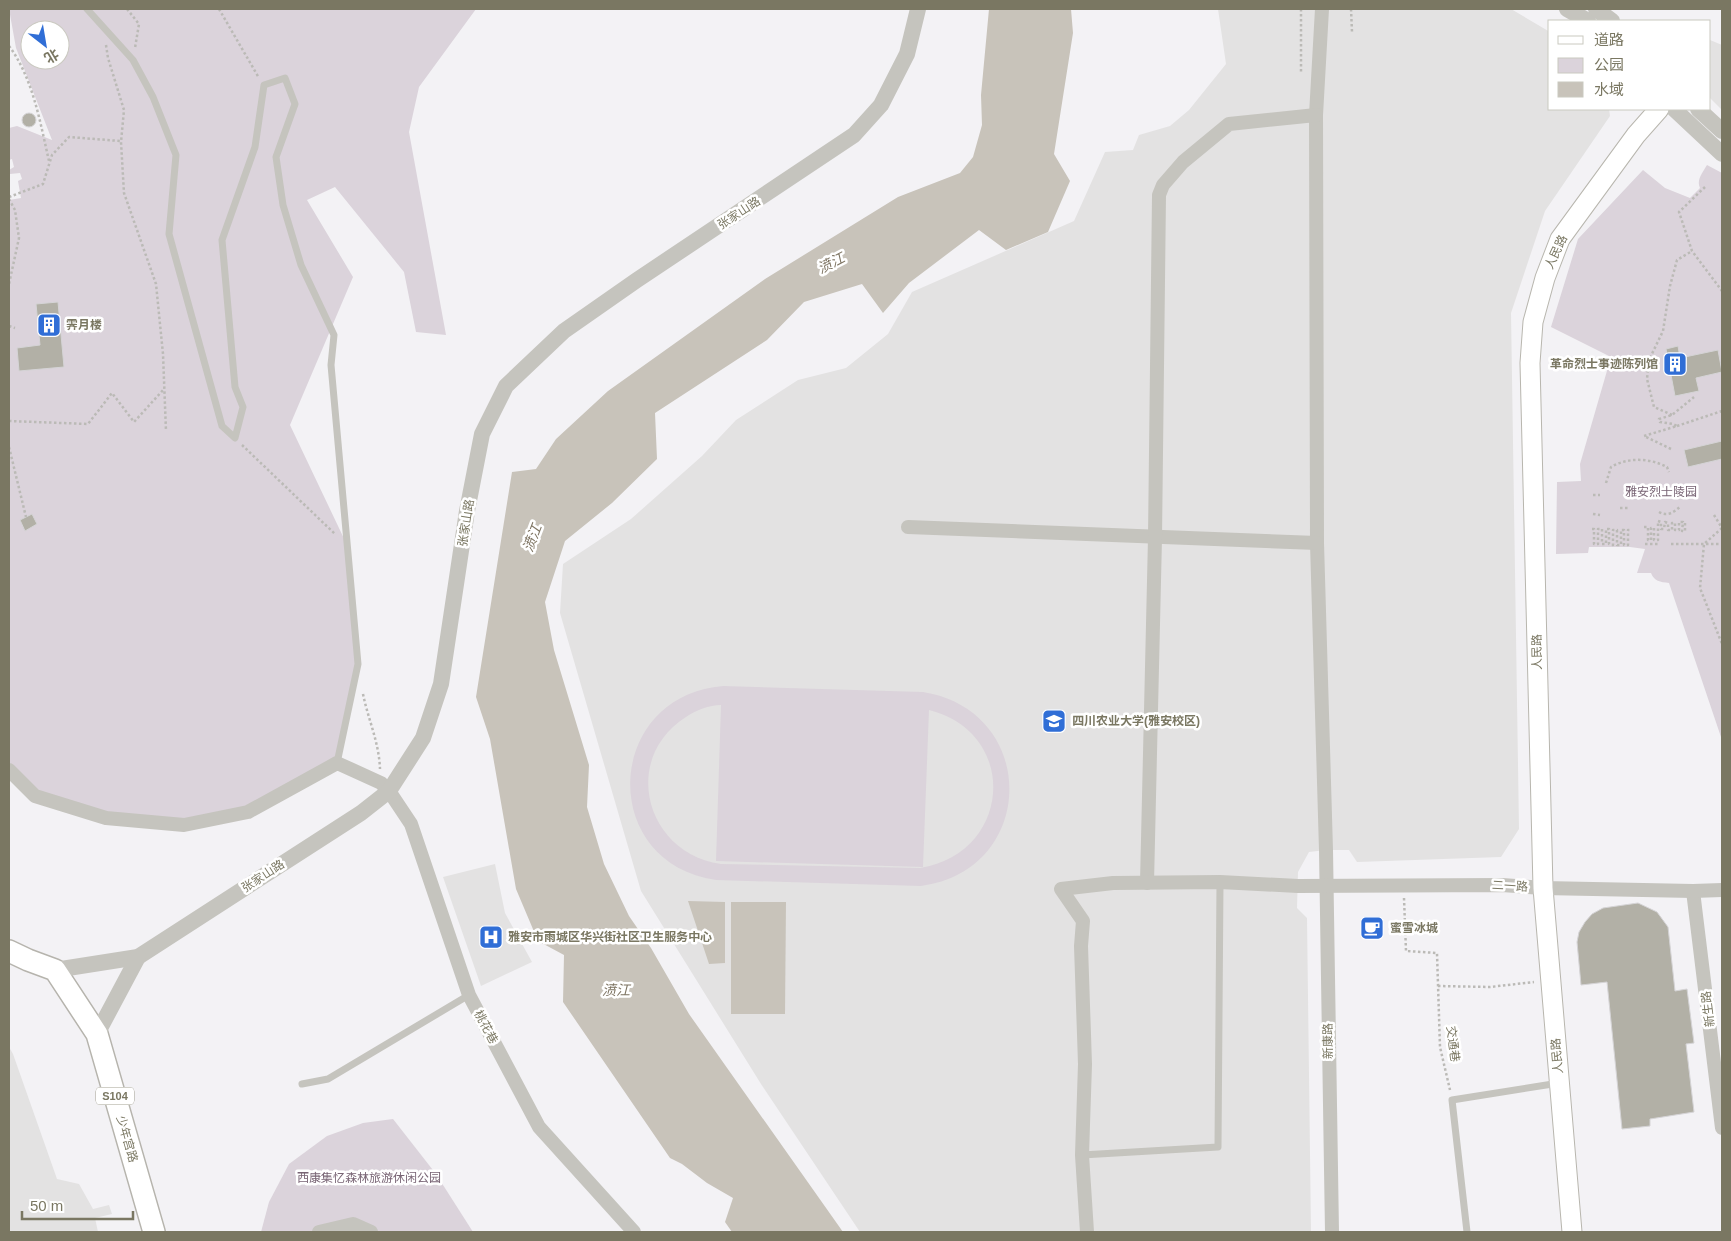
<svg xmlns="http://www.w3.org/2000/svg" width="1731" height="1241" font-family="Helvetica,'Noto Sans SC',sans-serif">
<rect width="100%" height="100%" fill="#f3f2f5"/>
<g fill="#e3e2e2">
<path d="M1218 9H1511L1550 32V109H1609L1610 116 1545 211 1511 313 1519 829 1501 857 1357 862 1349 850H1326L1309 852 1298 872 1297 908 1307 918 1311 1232H860L761 1084 641 891 560 613 563 564 631 519 702 456 736 420 798 380 846 368 888 334 912 292 1074 221 1105 152 1133 150 1139 135 1170 126 1189 110 1226 64Z"/>
<path d="M1710 40 1722 45V110L1710 98Z"/>
<path d="M495 864 505 913 532 962 481 986 443 877Z"/>
<path d="M9 1047 13 1054 57 1179 79 1184 93 1209 109 1205 112 1214 95 1218 98 1232H9Z"/>
</g>
<g fill="#dbd3db" fill-rule="evenodd">
<path d="M9 9H476L419 87 409 132 446 335 416 332 404 272 335 187 307 200 353 277 290 425 348 547 358 664 337 763 248 812 184 825 106 818 35 796 9 770V200L21 198 18 181 22 179 20 173 10 174 9 170 14 167 12 159 9 160V128L17 126 52 140 16 48ZM30 30H60V60H30Z"/>
<path d="M1707 165 1722 173V740L1669 583C1660 582 1654 581 1651 573H1637L1645 549 1630 547H1589L1588 553 1556 554 1557 482 1581 481 1580 464 1611 357 1551 327 1578 239 1643 170 1665 188 1690 198 1700 188C1696 180 1703 172 1707 165Z"/>
<path d="M723 686 923 692C1040 711 1037 871 921 886L716 880C597 863 604 696 723 686ZM721 705 716 861 923 867 929 710C1020 733 1012 853 920 868L721 864C646 854 620 759 686 717 696 710 709 705 721 705Z"/>
<path d="M393 1119 436 1174 473 1232H261L269 1202 289 1164 327 1136 363 1123Z"/>
</g>
<g fill="#c8c3ba">
<path d="M989 9H1071L1073 33 1054 154 1070 181 1048 232 1006 250 979 230 909 283 883 313 862 284 804 302 767 340 655 413 657 459 612 503 565 541 545 602 554 650 589 765 587 807 604 864 629 916 651 948 689 1014 843 1232H732L725 1222 733 1198 707 1183 682 1164 670 1158 563 1002 564 955 538 941 516 889 490 739 476 697 512 472 536 469 556 439 608 391 765 279 898 197 960 173 973 157 982 125 981 95Z"/>
<path d="M688 901 725 902V963L709 964Z"/>
<path d="M731 902H786L785 1014H731Z"/>
</g>
<g fill="#b2b0a6" stroke="#d5d4d6">
<circle cx="29" cy="120" r="7"/>
<path d="M58 302 64 367 19 371 17 348 40 345 36 304Z"/>
<path d="M1678 346 1680 358 1718 350 1722 372 1696 378 1699 391 1675 396 1666 349Z"/>
<path d="M1722 441V459L1688 467 1684 450Z"/>
<path d="M32 514 37 524 25 531 20 520Z"/>
<path d="M1638 903 1657 912 1668 927 1675 991 1687 989 1694 1043 1686 1044 1694 1112 1650 1119V1126L1622 1129 1607 982 1581 985 1577 942 1579 932 1585 922 1592 914 1603 908Z"/>
</g>
<g fill="none" stroke-linecap="round" stroke-linejoin="round">
<g stroke="#b8b6ae" stroke-width="21">
<path id="secondary" d="M1572 1232 1543 888 1530 363 1533 322 1545 278 1560 239 1636 135 1659 109"/>
</g>
<g stroke="#b6b4ad" stroke-width="24">
<path id="primary" d="M9 951 28 960 55 970 97 1034 154 1232"/>
</g>
<g stroke="#bbbab6" stroke-width="2.5" stroke-dasharray="2.5 2.5" stroke-linecap="butt">
<path d="M127 9 139 24 135 48"/>
<path d="M219 9 259 78"/>
<path d="M1301 9V74"/>
<path d="M1351 9 1352 32"/>
<path d="M106 45 108 58 124 110 121 142 124 193 156 284 163 354 166 431"/>
<path d="M9 46C33 78 40 122 49 161"/>
<path d="M1705 187 1679 212 1692 251 1722 291"/>
<path d="M9 197 43 184 52 155 69 137 120 141"/>
<path d="M9 199 15 210 19 238 9 284"/>
<path d="M9 326 15 328"/>
<path d="M1672 415 1654 407 1647 379 1649 360 1663 331 1670 286 1677 260 1692 251"/>
<path d="M9 421 88 424 112 393 134 422 164 389"/>
<path d="M1677 426 1722 411"/>
<path d="M242 445 335 534"/>
<path d="M9 447 26 517"/>
<path d="M1671 449 1644 436 1677 426 1673 424 1660 422 1659 419 1672 415 1694 397"/>
<path d="M1606 483 1611 467C1628 457 1650 458 1667 467L1669 472"/>
<path d="M1654 493C1663 486 1667 488 1677 492"/>
<path d="M1593 495H1600"/>
<path d="M1620 508H1630"/>
<path d="M1659 512C1668 517 1674 512 1681 506"/>
<path d="M1593 514 1600 515"/>
<path d="M1714 515 1722 528"/>
<path d="M1644 527H1648V540H1651V528H1654V540H1658V521L1661 522V529H1664L1665 522 1668 523V530H1672V523H1675V530H1679V522H1683L1682 531H1685V521"/>
<path d="M1722 528 1704 544 1700 588 1722 644"/>
<path d="M1592 529H1594V544H1598V529H1602V544H1606V529H1609V544L1613 545V530H1617V545H1621V530H1624V545H1628V530H1630"/>
<path d="M1645 544H1659"/>
<path d="M1671 544H1722"/>
<path d="M363 694C368 719 379 742 380 769"/>
<path d="M1404 898 1406 951 1437 953 1440 1047 1450 1090"/>
<path d="M1438 986 1490 987 1534 982"/>
</g>
<g stroke="#c5c4be" stroke-width="7">
<path d="M87 9 133 60 153 97 176 155 169 234 222 426 235 438 243 407 235 387 222 240 255 147 264 85 285 78 295 104 276 157 283 205 301 265 334 335 331 365 358 664 337 763"/>
<path d="M302 1084 328 1079 469 995"/>
<path d="M1082 1155 1218 1147 1220 882"/>
<path d="M1467 1232 1452 1100 1559 1083"/>
</g>
<g stroke="#c5c4be" stroke-width="14">
<path d="M1322 9 1316 115 1317 543 1326 850 1332 1232"/>
<path d="M908 527 1317 543"/>
<path d="M9 770 35 796 106 818 184 825 248 812 337 763 381 783 389 791 411 824 469 995 539 1127 634 1232"/>
<path d="M1147 883 1155 538 1159 195 1163 185 1183 162 1229 124 1316 115"/>
<path d="M1693 891 1722 1128"/>
<path d="M319 1232 353 1224 371 1232"/>
<path d="M1087 1232 1082 1155 1085 1064 1081 946 1083 921 1061 889 1113 883 1220 882 1298 886 1502 885 1543 888 1693 891 1722 890"/>
</g>
<g stroke="#c5c4be" stroke-width="16">
<path d="M1567 9 1588 21"/>
<path d="M1596 9 1612 21"/>
<path d="M1674 109 1722 154"/>
<path d="M1698 109 1722 131"/>
<path d="M55 970 138 957 361 813 389 791 423 738 441 684 467 511 482 434 506 386 564 331 637 280 854 135 881 105 907 54 918 9"/>
<path d="M97 1034 138 957"/>
</g>
<use href="#secondary" stroke="#fff" stroke-width="19"/>
<use href="#primary" stroke="#fff" stroke-width="21"/>
</g>
<defs>
<g id="building-square" transform="scale(1.25)"><rect x="-9" y="-9" width="18" height="18" rx="4" fill="#306ed6" stroke="#fff"/><path d="M-4-6H4V6H1V3H-1V6H-4ZM-2.5-4.3h1.7v1.8h-1.7ZM.8-4.3h1.7v1.8H.8ZM-2.5-1h1.7V.8h-1.7ZM.8-1h1.7V.8H.8Z" fill="#fff"/></g>
<g id="university-square" transform="scale(1.25)"><rect x="-9" y="-9" width="18" height="18" rx="4" fill="#306ed6" stroke="#fff"/><path d="M0-5L7-2L0 1L-7-2ZM-4 1L0 2.5L4 1V4Q0 6-4 4Z" fill="#fff"/></g>
<g id="cafe-square" transform="scale(1.25)"><rect x="-9" y="-9" width="18" height="18" rx="4" fill="#306ed6" stroke="#fff"/><path d="M-5.5-4.5H6V0H3Q3 3.5 0 3.5H-2.5Q-5.5 3.5-5.5 0ZM3-3.2v2h1.7v-2ZM-6 4.5H4V6H-6Z" fill="#fff"/></g>
<g id="hospital-square" transform="scale(1.25)"><rect x="-9" y="-9" width="18" height="18" rx="4" fill="#306ed6" stroke="#fff"/><path d="M-5-5h3v3.5h4V-5h3V5h-3V1.5h-4V5h-3Z" fill="#fff"/></g>
</defs>
<g fill-rule="evenodd">
<use href="#building-square" x="49" y="325"/>
<use href="#building-square" x="1675" y="364"/>
<use href="#university-square" x="1054" y="721"/>
<use href="#cafe-square" x="1372" y="928"/>
<use href="#hospital-square" x="491" y="937"/>
</g>
<g text-anchor="middle" dominant-baseline="central" stroke-width="5" stroke-linejoin="round" paint-order="stroke">
<rect fill="#fff" stroke="#a2a091" stroke-width="1" x="96" y="1087.5" width="38" height="17" rx="4"/>
<g font-size="11" font-weight="bold" fill="#7a7762">
<text x="115" y="1096">S104</text>
</g>
<g font-size="12" fill="#7a7762" stroke="#fff">
<text transform="translate(739 213) rotate(-33)">张家山路</text>
<text transform="translate(1556 252) rotate(-65)">人民路</text>
<text transform="translate(466 523) rotate(-81)">张家山路</text>
<text transform="translate(1537 652) rotate(-91)">人民路</text>
<text transform="translate(263 876) rotate(-33)">张家山路</text>
<text transform="translate(1510 886) rotate(3)">二一路</text>
<text transform="translate(1708 1009) rotate(-97)">新生路</text>
<text transform="translate(486 1027) rotate(62)">桃花巷</text>
<text transform="translate(1328 1041) rotate(-91)">新康路</text>
<text transform="translate(1453 1044) rotate(83)">交通巷</text>
<text transform="translate(1557 1056) rotate(-95)">人民路</text>
<text transform="translate(127 1139) rotate(74)">少年宫路</text>
</g>
<g font-size="12" font-weight="bold" fill="#7a7762" stroke="#fff" text-anchor="start">
<text x="66" y="325">霁月楼</text>
<text x="1658" y="364" text-anchor="end">革命烈士事迹陈列馆</text>
<text x="1072" y="721">四川农业大学(雅安校区)</text>
<text x="1390" y="928">蜜雪冰城</text>
<text x="508" y="937">雅安市雨城区华兴街社区卫生服务中心</text>
</g>
<g font-size="12" fill="#786474" stroke="#fff">
<text x="1661" y="492">雅安烈士陵园</text>
<text x="369" y="1178">西康集忆森林旅游休闲公园</text>
</g>
<g font-size="14" font-style="italic" fill="#7e7462" stroke="#fff">
<text transform="translate(831 263) rotate(-27)">𣸣江</text>
<text transform="translate(532 538) rotate(-69)">𣸣江</text>
<text x="616" y="990">𣸣江</text>
</g>
</g>
<rect width="1731" height="1241" fill="none" stroke="#7a7762" stroke-width="20"/>
<rect x="1548" y="20" width="162" height="90" fill="#ffffff" stroke="#cac9c0"/>
<rect x="1558" y="36" width="25" height="8" fill="#ffffff" stroke="#cac9c0"/>
<text x="1594" y="45" font-size="15" fill="#7a7762">道路</text>
<rect x="1558" y="58" width="25" height="15" fill="#dbd3db" stroke="#cac9c0"/>
<text x="1594" y="70" font-size="15" fill="#7a7762">公园</text>
<rect x="1558" y="82" width="25" height="15" fill="#c8c3ba" stroke="#cac9c0"/>
<text x="1594" y="95" font-size="15" fill="#7a7762">水域</text>
<g transform="translate(45 45) rotate(149)"><circle r="24" fill="#ffffff" stroke="#cac9c0"/>
<path d="M0-4L9 19L0 12L-9 19Z" fill="#306ed6"/>
<text y="-8" font-size="14" font-weight="bold" text-anchor="middle" fill="#7a7762">北</text>
</g>
<path d="M22 1211v8h111v-8" fill="none" stroke="#7a7762" stroke-width="2.5"/>
<text x="30" y="1211" font-size="15" fill="#7a7762" stroke="#ffffff" stroke-width="4" paint-order="stroke">50 m</text>
</svg>
